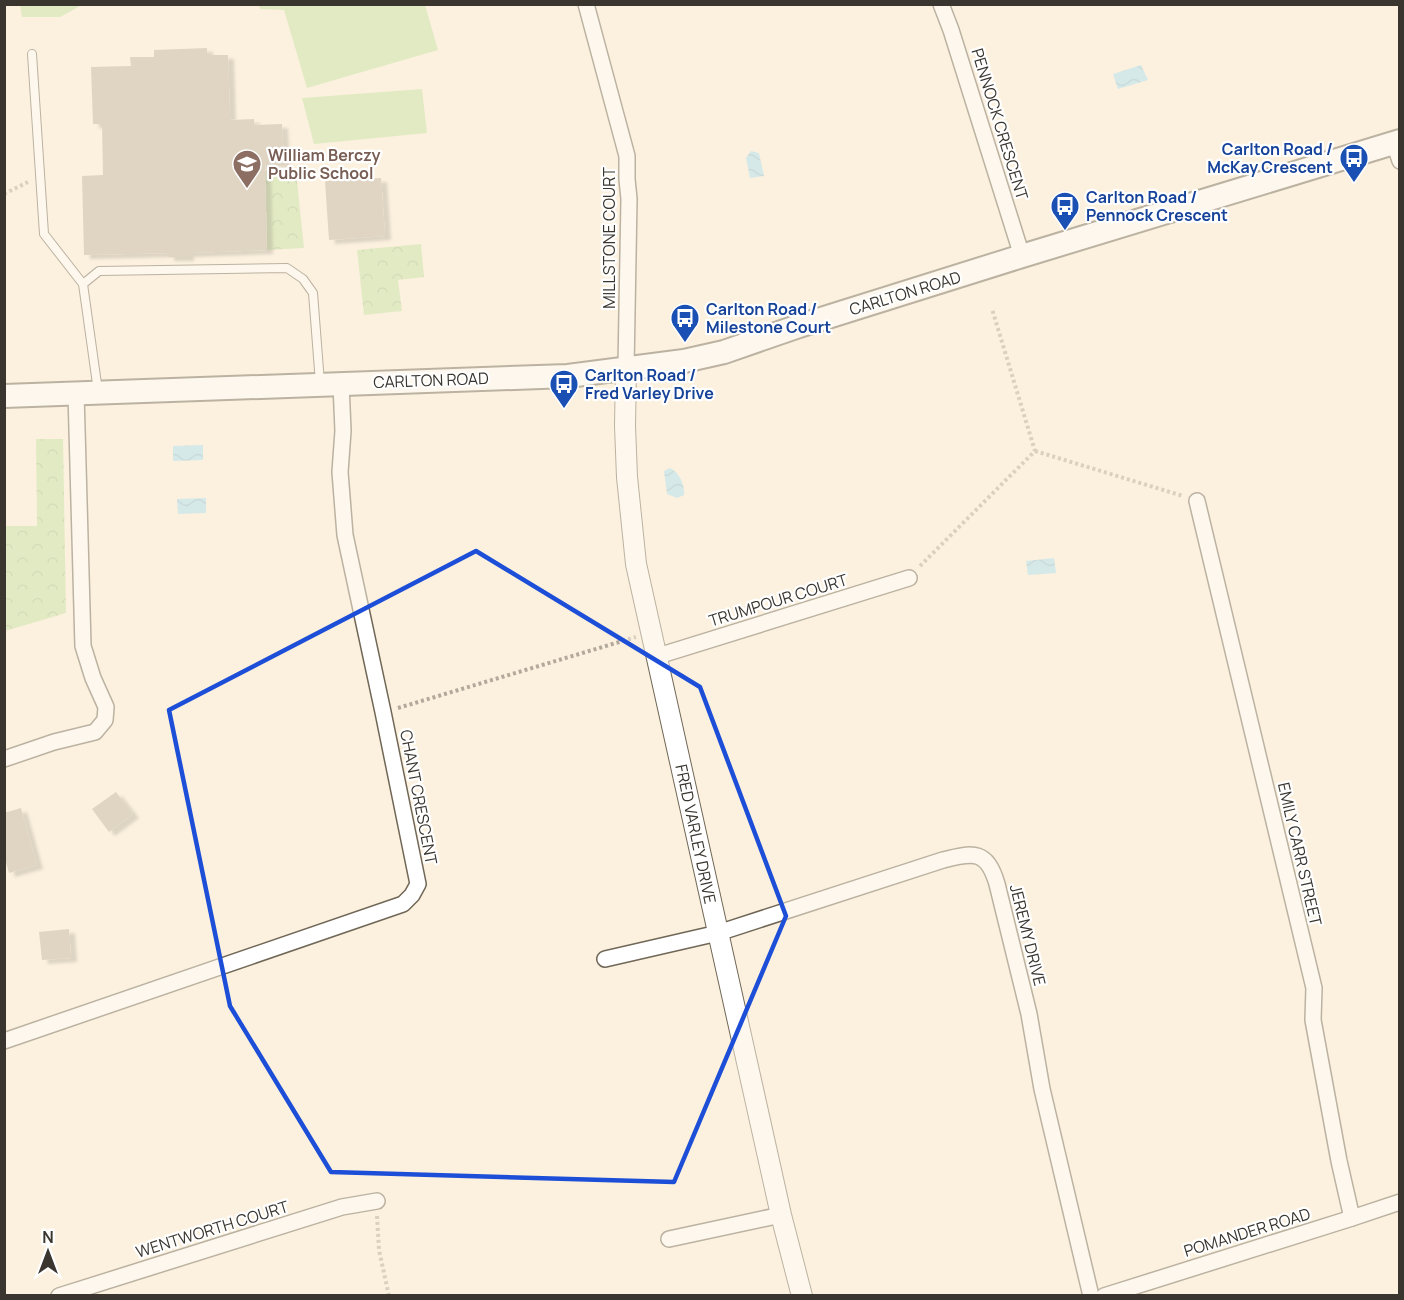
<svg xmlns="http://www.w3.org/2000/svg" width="1404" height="1300" font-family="Manrope,sans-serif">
<defs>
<pattern id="forest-crowns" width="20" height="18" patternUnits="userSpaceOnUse" patternTransform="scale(1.5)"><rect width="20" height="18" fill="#c4e3a2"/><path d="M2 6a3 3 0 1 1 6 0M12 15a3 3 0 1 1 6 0" fill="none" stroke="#a9c38c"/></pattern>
<pattern id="water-waves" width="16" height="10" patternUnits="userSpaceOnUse" patternTransform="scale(1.5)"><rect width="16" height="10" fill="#a7e0f7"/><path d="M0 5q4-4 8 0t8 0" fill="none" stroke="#90c1d4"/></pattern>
<filter id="shadow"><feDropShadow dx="6" dy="4" stdDeviation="1.5" flood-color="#0004"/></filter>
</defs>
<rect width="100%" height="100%" fill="#fcf1df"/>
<g fill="url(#forest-crowns)">
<path d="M265 171H286L297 181 304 248 267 250Z"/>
<path d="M421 244 424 277 398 280 402 311 364 315 357 250Z"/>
<path d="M36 439H63L66 613 5 631V526H37Z"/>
</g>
<g fill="#c4e3a2">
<path d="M20 5V4L82 5 60 17H22Z"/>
<path d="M259 5H425L438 50 307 88 284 10 260 9Z"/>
<path d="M422 89 427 133 314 144 302 98Z"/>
</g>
<g fill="url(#water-waves)">
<path d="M1141 65 1148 80 1118 89 1113 74Z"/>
<path d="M751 151 759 153 764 176 750 178 746 158Z"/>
<path d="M203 445V460L173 461V446Z"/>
<path d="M670 468C679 472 685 485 684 495L677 498 667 494 664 471Z"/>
<path d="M206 498V513L178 514 177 499Z"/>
<path d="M1054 558 1056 573 1028 575 1026 561Z"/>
</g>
<g fill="#beb4a3" filter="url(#shadow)">
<path d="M207 48V55H228L230 120 254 119V125L282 124 284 163H265L267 250 188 253V257H168V253L84 255 82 176 103 175 102 124H93L91 67 131 66 130 57H154V50Z"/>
<path d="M381 178 385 236 329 240 325 181Z"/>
<path d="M116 792 133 814 109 832 92 809Z"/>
<path d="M21 808 37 865 9 873 4 855V813Z"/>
<path d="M69 929 71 958 42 960 39 932Z"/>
</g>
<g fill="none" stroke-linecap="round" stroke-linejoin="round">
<g stroke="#706757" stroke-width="10">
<g id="service">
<path d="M32 54 44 234 83 284"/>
<path d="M98 391 83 284 99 271 287 268 303 279 313 293 320 383"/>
</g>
</g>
<g stroke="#706757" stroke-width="18">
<g id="minor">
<path d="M586 4 627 156V179L629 199 626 368"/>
<path d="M941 4 951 30 1022 256"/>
<path d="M1394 143 1400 161"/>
<path d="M1197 501 1314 988 1313 1020 1339 1161 1352 1218"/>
<path d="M658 656 909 578"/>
<path d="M4 759 54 742 95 732 105 720 106 707 93 678 83 646 76 393"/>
<path d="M605 959 718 933 943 860C974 852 987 850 997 884L1029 1014 1042 1089 1091 1296"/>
<path d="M4 1041 403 904 412 895 418 884 383 712 345 535 340 472 343 431 341 384"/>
<path d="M669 1239 781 1215"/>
<path d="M59 1296 342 1207 377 1201"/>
<path d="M1104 1296 1352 1218 1400 1202"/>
</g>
</g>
<g stroke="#706757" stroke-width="22">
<path id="tertiary" d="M626 368 625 426 627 477 636 564 781 1215 802 1296"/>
</g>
<g stroke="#706757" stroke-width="26">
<path id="secondary" d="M4 396 568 376 684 361 724 352 799 326 1022 256 1400 141"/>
</g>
<g stroke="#b2a99c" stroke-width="4" stroke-dasharray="3 3" stroke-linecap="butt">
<path d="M4 194 28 182"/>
<path d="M1035 451 1183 496"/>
<path d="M920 566 1035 451 992 309"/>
<path d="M398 708 636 637"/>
<path d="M377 1216 379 1250 389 1296"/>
</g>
<use href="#service" stroke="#fff" stroke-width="8"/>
<use href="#minor" stroke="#fff" stroke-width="15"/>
<use href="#tertiary" stroke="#fff" stroke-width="20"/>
<use href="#secondary" stroke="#fff" stroke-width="22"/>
</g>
<path d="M0 0H1404V1300H0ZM476 551 700 687 786 916 674 1182 331 1172 230 1006 169 710Z" fill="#fcf1df" fill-opacity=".55" fill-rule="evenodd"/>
<path fill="none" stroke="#1d4ed8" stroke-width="4.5" stroke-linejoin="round" d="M476 551 700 687 786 916 674 1182 331 1172 230 1006 169 710Z"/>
<defs>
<g id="bus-pin" transform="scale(1.5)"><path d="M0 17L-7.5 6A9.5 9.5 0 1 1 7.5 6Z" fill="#1a4fb4" stroke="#fff"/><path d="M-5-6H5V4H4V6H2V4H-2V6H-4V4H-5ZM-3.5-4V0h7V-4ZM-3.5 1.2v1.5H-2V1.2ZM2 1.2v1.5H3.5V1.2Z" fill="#fff"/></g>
<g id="school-pin" transform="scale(1.5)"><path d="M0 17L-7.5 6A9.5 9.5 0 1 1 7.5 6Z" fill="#8d6e63" stroke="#fff"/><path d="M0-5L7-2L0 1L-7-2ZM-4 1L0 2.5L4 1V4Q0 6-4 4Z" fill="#fff"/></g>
</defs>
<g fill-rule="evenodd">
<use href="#bus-pin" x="1354" y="158"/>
<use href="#school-pin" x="247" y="164"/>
<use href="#bus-pin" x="1065" y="206"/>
<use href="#bus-pin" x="685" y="318"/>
<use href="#bus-pin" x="564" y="384"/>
</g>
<g text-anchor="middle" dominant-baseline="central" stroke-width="4.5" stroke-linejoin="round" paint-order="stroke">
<g font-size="16" fill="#3a362f" stroke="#fff">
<text transform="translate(1000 124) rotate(73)">PENNOCK CRESCENT</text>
<text transform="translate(609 238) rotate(-90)">MILLSTONE COURT</text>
<text transform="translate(905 293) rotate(-17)">CARLTON ROAD</text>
<text transform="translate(431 380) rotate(-2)">CARLTON ROAD</text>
<text transform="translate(778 600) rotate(-17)">TRUMPOUR COURT</text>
<text transform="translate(419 797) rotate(79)">CHANT CRESCENT</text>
<text transform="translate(696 834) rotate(78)">FRED VARLEY DRIVE</text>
<text transform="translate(1300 854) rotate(77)">EMILY CARR STREET</text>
<text transform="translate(1028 935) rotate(76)">JEREMY DRIVE</text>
<text transform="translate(212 1229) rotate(-17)">WENTWORTH COURT</text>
<text transform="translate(1247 1232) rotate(-17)">POMANDER ROAD</text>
</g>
<g font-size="16" font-weight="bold" fill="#164399" stroke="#fff" text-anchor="start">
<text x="1333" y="149" text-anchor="end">Carlton Road /<tspan x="1333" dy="18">McKay Crescent</tspan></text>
<text x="1086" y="197">Carlton Road /<tspan x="1086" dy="18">Pennock Crescent</tspan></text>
<text x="706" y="309">Carlton Road /<tspan x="706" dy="18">Milestone Court</tspan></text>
<text x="585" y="375">Carlton Road /<tspan x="585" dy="18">Fred Varley Drive</tspan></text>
</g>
<g font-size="16" font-weight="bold" fill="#785e54" stroke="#fff" text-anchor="start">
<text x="268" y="155">William Berczy<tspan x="268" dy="18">Public School</tspan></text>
</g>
</g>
<rect width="1404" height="1300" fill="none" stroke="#3a362f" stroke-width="12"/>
<g transform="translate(48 1252)" stroke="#ffffff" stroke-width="4.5" paint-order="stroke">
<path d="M0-4.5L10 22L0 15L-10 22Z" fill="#3a362f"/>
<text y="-9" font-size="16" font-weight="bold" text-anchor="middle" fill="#3a362f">N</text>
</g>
</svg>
